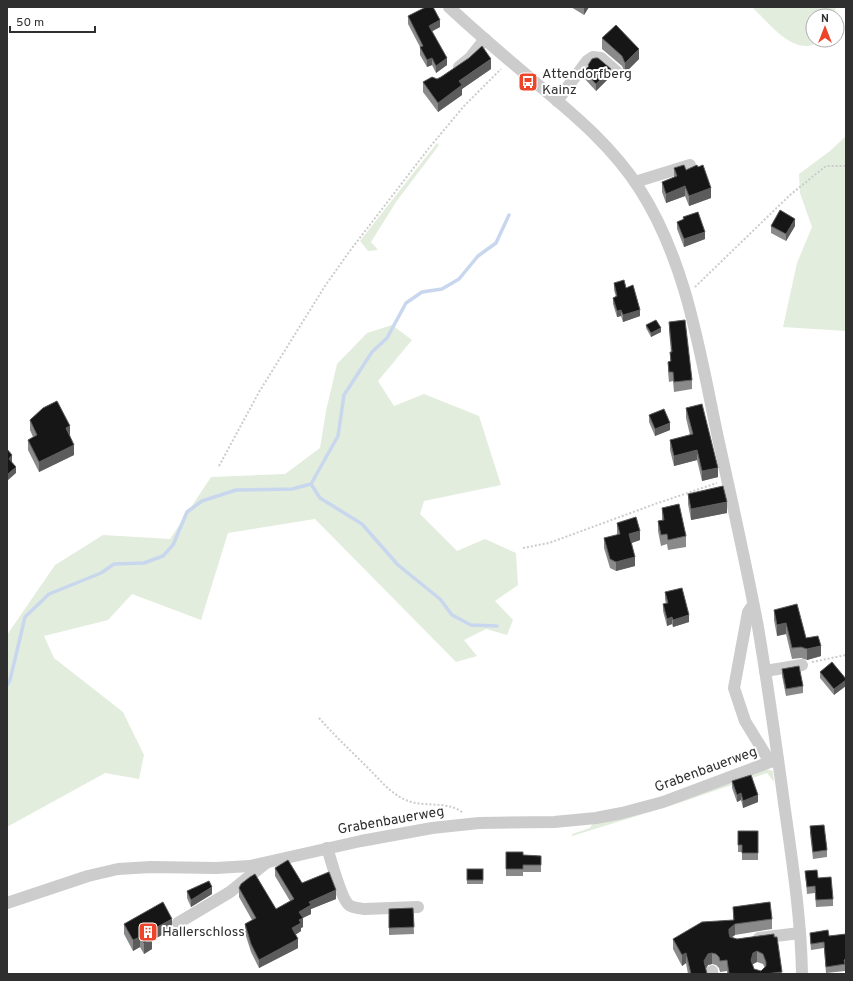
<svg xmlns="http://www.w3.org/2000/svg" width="853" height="981" font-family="Overpass,sans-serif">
<rect width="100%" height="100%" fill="#fff"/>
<g fill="#e2eddd">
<path d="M752 7H836L834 16H813V40H823C819 42 813 45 808 46 787 48 766 20 752 7Z"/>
<path d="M846 136V331L783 327 797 263 812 227 800 193 799 174 830 151Z"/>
<path d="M437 143 439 145 396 202 371 242 378 250 368 251 360 241Z"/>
<path d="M392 325 412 340 378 381 394 406 424 394 479 416 501 485 424 501 420 514 457 551 485 539 516 553 518 585 495 601 513 620 507 635 486 629 464 640 477 656 456 662 315 519 228 533 201 620 132 594 108 620 44 636 54 658 123 712 144 755 139 779 105 773 7 827V635L55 565 103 535 170 539 211 477 285 474 320 448 326 411 337 364 367 333Z"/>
<path d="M766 769 773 771 774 782 767 773 676 804 572 836V834L590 828 593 823Z"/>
</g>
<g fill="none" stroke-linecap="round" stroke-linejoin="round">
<g stroke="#c8d7ee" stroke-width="3.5">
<path d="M311 484 320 498 362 524 398 565 440 599 452 615 471 625 497 626"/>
<path d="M7 685 10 680 25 617 49 594 101 573 114 564 144 563 163 556 173 545 187 512 202 501 236 490 292 489 311 484 338 436 344 395 372 352 387 338 406 303 422 292 442 289 459 279 478 256 496 243 509 215"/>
</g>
<g stroke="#ccc" stroke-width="2" stroke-dasharray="2 2" stroke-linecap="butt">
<path d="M695 287 790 195 826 166H846"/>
<path d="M219 466 259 392 325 286 349 252 429 148 464 106 501 69"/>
<path d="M523 548 549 543 655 504 717 483"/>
<path d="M812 662 846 655"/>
<path d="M319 718C335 736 352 752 369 769 380 780 391 794 406 800 423 808 448 800 463 813"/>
</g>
<g stroke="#ccc" stroke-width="12">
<path d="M449 7C479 35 511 62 542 88 578 118 613 148 639 188 687 262 700 354 718 438 732 501 746 564 758 627 768 686 776 744 784 803 792 860 801 917 802 974"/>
<path d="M459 67 470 58 485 39"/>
<path d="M557 101 587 61 593 57 601 58 617 72"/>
<path d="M635 182 690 165"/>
<path d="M753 605 748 612 734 688 745 721 770 762"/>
<path d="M765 671 802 665"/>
<path d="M327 848C331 859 341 899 349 905 353 908 359 908 364 909L418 907"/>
<path d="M7 903 88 876 118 869 151 867 216 868 250 866 361 841 432 828 479 823 554 822 596 818 622 813 663 802 778 759"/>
<path d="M178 923 230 892 266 863"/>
<path d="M759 938 800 933"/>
<path d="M712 971V974"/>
</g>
</g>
<g fill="#8a8a8a" fill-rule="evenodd">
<path d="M571 7H589L584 15Z"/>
<path d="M408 16 440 27 432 31 447 65 436 73 432 65 427 67 420 55V47L408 24Z"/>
<path d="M602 38 639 59 625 73 622 66 602 49Z"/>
<path d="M588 65 611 76 596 91 584 78V71L588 67Z"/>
<path d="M491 69 462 89V95L438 112 423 92V82L437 79Z"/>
<path d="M674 168 686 170 711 198 689 206 685 196 666 203 662 192V182L674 178Z"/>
<path d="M683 217 705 239 684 247 677 229V222L683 220Z"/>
<path d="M771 226H795L786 241 771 233Z"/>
<path d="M614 283 626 288 640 316 623 322 621 316 617 317 613 304V298L616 297 614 290Z"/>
<path d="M669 322 692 380V389L674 392 673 381 669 382 668 371V362H670V352H671L669 331Z"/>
<path d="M646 325 661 332 651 337 646 328Z"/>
<path d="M686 408 718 477 702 481 697 460 674 466 670 450V440L690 435 686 418Z"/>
<path d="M649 415 670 430 655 436 649 422Z"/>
<path d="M30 420 70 435 74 455 39 472 28 450V440L33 437 30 430Z"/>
<path d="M688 494 727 513 691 520 688 504Z"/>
<path d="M662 508 686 536V547L668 550 667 544 661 546 658 531V521L662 520Z"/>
<path d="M617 523 640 540 631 543 635 566 616 571 610 568 604 548V538L617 535Z"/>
<path d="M665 592 689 622 673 627 672 624 667 626 663 611V604H666L665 599Z"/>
<path d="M774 610 806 638 821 656 807 660 801 658 792 659 786 634 777 636 774 620Z"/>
<path d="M782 669 803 686V693L786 696 782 676Z"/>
<path d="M820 672 846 679 834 695 820 678Z"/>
<path d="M732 781 758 802 743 808 741 800 737 802 732 788Z"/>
<path d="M810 826 827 850V857L813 859 810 833Z"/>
<path d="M738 831H758V860H742V852H738Z"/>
<path d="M506 852 523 855 541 856V872H523V876H506Z"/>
<path d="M275 868 302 883 336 899 311 909V914L302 918 303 927 301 928V931L295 935 298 948 259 968 251 952 245 933V924L252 920 239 897V888L276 909 290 901 275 876Z"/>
<rect x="467" y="869" width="16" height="15"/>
<path d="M805 871 818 878 833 899V906L816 907 815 893 807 894Z"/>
<path d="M187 891 212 894 191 907 187 898Z"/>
<path d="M733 907 772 919V929L735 935 732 937 737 939 774 934 782 974H727V971L720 972 719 968 716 965 712 964 708 965 706 969 707 974H688L686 963 682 966 673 949V939L733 920ZM757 962 763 964 765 968 761 971 754 969 752 965 753 964Z"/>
<path d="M413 908 414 934 389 935V909Z"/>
<path d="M124 924 172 930 152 940V949L144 954 140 947 133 951 124 934Z"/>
<path d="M810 933 829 936 846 934V966H845V971L826 973 824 948 811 950 810 939Z"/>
</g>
<g fill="#5c5c5c">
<path d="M584 7H589L584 15Z"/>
<path d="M440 20V27L429 33V26Z"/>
<path d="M639 49V59L625 73V63Z"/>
<path d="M432 58V65L427 67V60Z"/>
<path d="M447 58V65L436 73V66Z"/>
<path d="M491 59V69L462 89V95L438 112V103L459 81Z"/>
<path d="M611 69V76L596 91V84Z"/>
<path d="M685 186V196L666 203V194Z"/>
<path d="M711 188V198L689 206V196Z"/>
<path d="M795 219V226L786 241V234Z"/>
<path d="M705 232V239L684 247V239Z"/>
<path d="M621 310V316L617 317V311Z"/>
<path d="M640 310V316L623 322V315Z"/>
<path d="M661 328V332L651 337V333Z"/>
<path d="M670 423V430L655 436V429Z"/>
<path d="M70 426V436L66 428Z"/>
<path d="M74 445V455L39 472V462Z"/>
<path d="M697 450V460L674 466V456Z"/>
<path d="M12 455V462L9 465V459Z"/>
<path d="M16 467V473L7 481V475Z"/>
<path d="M718 468V477L702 481V471Z"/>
<path d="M727 502V513L691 520V509Z"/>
<path d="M640 531V540L629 544V534Z"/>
<path d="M635 557V566L616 571V562Z"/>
<path d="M689 615V622L673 627V620Z"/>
<path d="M672 617V624L667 626V619Z"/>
<path d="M786 623V634L777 636V625Z"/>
<path d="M821 646V656L807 660V649Z"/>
<path d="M846 680V686L834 695V689Z"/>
<path d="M741 793V800L737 802V795Z"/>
<path d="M758 795V802L743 808V801Z"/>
<path d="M212 887V894L191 907V900Z"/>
<path d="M336 890V899L311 909V914L299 920V912L309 902Z"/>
<path d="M303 918V927L301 928V931L292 937V928L299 920Z"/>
<path d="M172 919V930L152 940V949L144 954V943L148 932Z"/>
<path d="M735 924V935L729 939V929Z"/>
<path d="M140 937V947L133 951V940Z"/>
<path d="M298 939V948L259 968V960Z"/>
<path d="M757 951V962L753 964 751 970V960L753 953Z"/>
<path d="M686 953V963L682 966V955Z"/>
<path d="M712 953V964L708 965 704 971V961L708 954Z"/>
</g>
<g fill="#161616" stroke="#5c5c5c" fill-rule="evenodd">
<path d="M426 7H433L440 20 429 26 447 58 436 66 432 58 427 60 420 47 423 46 408 16Z"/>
<path d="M616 25 639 49 625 63 622 56 602 38Z"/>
<path d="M482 46 491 59 459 81 462 85 438 103 423 82 432 77 437 79 441 77 469 58Z"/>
<path d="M595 58H598L611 69 596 84 584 71 589 66 588 65 592 59Z"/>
<path d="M684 165 686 170 697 165 698 167 703 165 711 188 689 196 685 186 666 194 662 182 677 176 674 168Z"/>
<path d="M780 210 795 219 786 234 771 226Z"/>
<path d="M698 212 705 232 684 239 677 222 684 219 683 217Z"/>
<path d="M624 280 626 288 633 285 640 310 623 315 621 310 617 311 613 298 617 296 614 283Z"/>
<path d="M656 320 661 328 651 333 646 325Z"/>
<path d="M685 320 692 380 674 382 673 372H669L668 362 671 361 670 352H672L669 322Z"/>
<path d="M57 401 70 426 66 428 74 445 39 462 28 440 37 435 30 420 43 408Z"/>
<path d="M702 404 718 468 702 471 697 450 674 456 670 440 693 434 686 408Z"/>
<path d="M664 409 670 423 655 429 649 415Z"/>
<path d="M7 449 12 455 9 459 16 467 7 475Z"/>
<path d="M723 486 727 502 691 509 688 494Z"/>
<path d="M679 504 686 536 668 540 667 534 661 535 658 521 664 520 662 508Z"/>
<path d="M636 517 640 531 629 534 635 557 616 562 610 559 604 538 620 534 617 523Z"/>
<path d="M682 588 689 615 673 620 672 617 667 619 663 604 668 603 665 592Z"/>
<path d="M797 604 806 638 818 636 821 646 807 649 801 647 792 648 786 623 777 625 774 610Z"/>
<path d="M832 662 846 679V680L834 689 820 672Z"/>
<path d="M799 666 803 686 786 689 782 669Z"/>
<path d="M751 775 758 795 743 801 741 793 737 795 732 781Z"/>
<path d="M824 825 827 850 813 852 810 826Z"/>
<path d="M738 831H758V853H742V845H738Z"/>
<path d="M506 852H523V855L541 856V865H523V869H506Z"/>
<path d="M288 860 302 883 329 872 336 890 309 902 311 905 299 912 303 918 299 920 301 923 292 928 298 939 259 960 251 944 245 924 256 918 239 888 241 884 250 877 255 874 276 909 294 899 275 868Z"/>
<rect x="467" y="869" width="16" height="11"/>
<path d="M817 870 818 878 831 877 833 899 816 900 815 886 807 887 805 871Z"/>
<path d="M209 881 212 887 191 900 187 891Z"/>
<path d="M163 902 172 919 148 932 152 938 144 943 140 937 133 940 124 924Z"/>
<path d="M770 902 772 919 735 924 729 929V933L730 937 737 939 774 934V937H777L782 972 765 974H729L727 960 720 961 719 957 716 954 712 953 708 954 704 961 707 974H691L686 953 682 955 673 939 702 922 734 920 733 907ZM757 951 763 954 766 962V966L761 971 754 969 751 960 753 953Z"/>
<path d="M413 908 414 927 389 928V909Z"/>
<path d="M828 930 829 936 846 934V959L844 960 845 964 826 967 824 942 811 944 810 933Z"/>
</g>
<defs>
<g id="bus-square" transform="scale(1)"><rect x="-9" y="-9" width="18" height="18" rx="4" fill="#ed452b" stroke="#fff"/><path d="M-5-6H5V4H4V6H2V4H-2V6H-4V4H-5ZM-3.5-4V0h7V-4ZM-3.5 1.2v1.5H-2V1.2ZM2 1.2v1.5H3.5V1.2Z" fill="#fff"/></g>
<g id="building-square" transform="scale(1)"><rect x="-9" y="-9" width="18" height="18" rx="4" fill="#ed452b" stroke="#fff"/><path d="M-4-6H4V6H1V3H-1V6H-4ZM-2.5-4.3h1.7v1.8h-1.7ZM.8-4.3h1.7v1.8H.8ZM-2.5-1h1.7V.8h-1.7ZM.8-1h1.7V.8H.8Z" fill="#fff"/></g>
</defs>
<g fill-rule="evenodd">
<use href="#bus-square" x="528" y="82"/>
<use href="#building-square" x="148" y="932"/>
</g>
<g text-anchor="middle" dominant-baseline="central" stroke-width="4" stroke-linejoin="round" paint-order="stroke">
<g font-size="14" fill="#2f2f2f" stroke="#fff" text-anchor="start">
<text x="542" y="74">Attendorfberg<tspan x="542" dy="16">Kainz</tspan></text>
<text x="162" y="932">Hallerschloss</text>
</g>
<g font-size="14" fill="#2f2f2f" stroke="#fff">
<text transform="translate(706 770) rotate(-20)">Grabenbauerweg</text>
<text transform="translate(391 821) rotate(-10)">Grabenbauerweg</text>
</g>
</g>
<rect width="853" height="981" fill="none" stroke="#2f2f2f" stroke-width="16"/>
<g transform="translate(825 28)"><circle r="19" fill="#ffffff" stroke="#acacac"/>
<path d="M0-3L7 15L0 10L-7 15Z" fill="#ed452b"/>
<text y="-6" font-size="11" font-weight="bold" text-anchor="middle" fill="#2f2f2f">N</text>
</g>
<path d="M10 26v6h85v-6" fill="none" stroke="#2f2f2f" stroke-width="2"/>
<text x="16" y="26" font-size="12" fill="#2f2f2f" stroke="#ffffff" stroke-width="3" paint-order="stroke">50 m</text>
</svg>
